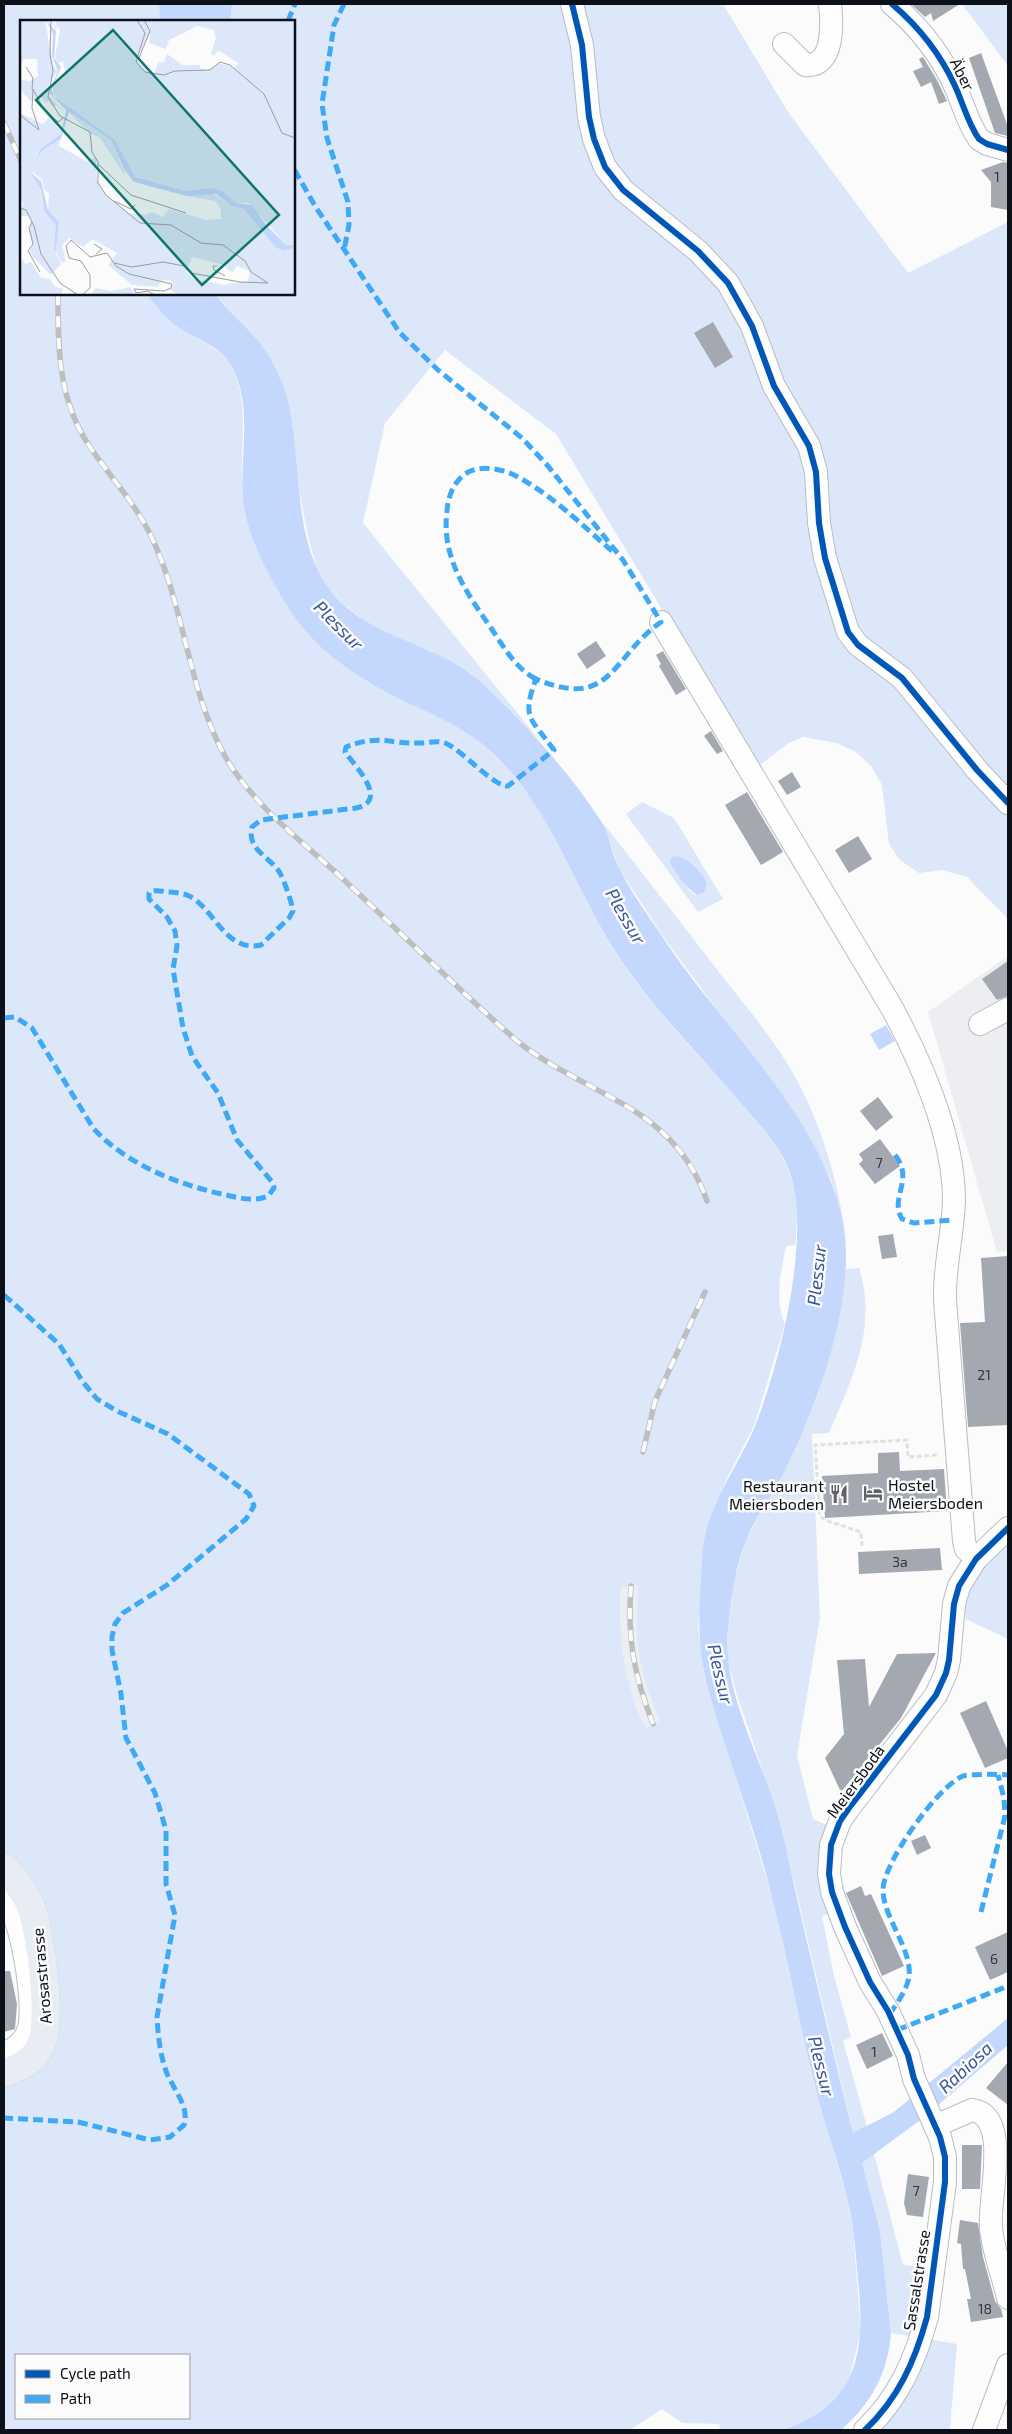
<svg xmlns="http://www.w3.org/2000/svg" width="1012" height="2434" font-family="'Exo 2',sans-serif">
<rect width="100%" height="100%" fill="#fbfbfb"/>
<g fill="#eceef2">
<path d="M1008 956V1251L997 1252 928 1012Z"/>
<path d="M639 1586 637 1637 639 1656 645 1680 660 1720 645 1728 628 1683 620 1635 621 1587Z"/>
</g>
<g fill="#dce7fa" fill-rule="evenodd">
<path d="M4 4H159L160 21H21V294H147C161 314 182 328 202 341 214 349 227 355 233 369 247 399 242 432 242 465 242 521 264 577 299 622 320 648 348 671 378 687 401 700 427 708 450 721 466 729 480 741 493 753 555 810 577 897 624 965 656 1013 699 1055 738 1099 755 1119 774 1138 785 1162 798 1189 798 1217 795 1245L786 1246C781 1271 774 1300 785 1324L754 1426 728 1476 712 1513 698 1626 704 1673 774 1903 814 2085 848 2201 853 2232 861 2330 850 2376 842 2392 830 2406 801 2424 784 2430H721L719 2424 682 2423 662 2409 630 2430H4V2073L27 2063 4 1867ZM638 1586C639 1603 636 1620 637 1637 638 1666 649 1694 660 1720L646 1728C623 1682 618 1637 621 1587ZM16 2355H189V2418H16Z"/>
<path d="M232 4H723L788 112 908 273 1008 222V919L967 877 943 870 919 873 900 860 889 844 882 785 871 766 856 752 837 743 803 737 789 743 757 767 556 434 445 350 385 423 363 523 540 741 470 673 430 651 377 630 344 605 327 587 317 569 308 536 299 490 292 422 280 377 216 294H294V21H230Z"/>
<path d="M962 4H1008V66Z"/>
<path d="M642 802 674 818 723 899 698 912 626 814ZM673 856C687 856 697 869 705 879L701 894 695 895 689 890 670 860Z"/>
<path d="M603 823C643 874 683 925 722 976 751 1013 784 1051 804 1094 824 1136 836 1178 844 1224L831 1179 800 1123 662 935 620 870Z"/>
<path d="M859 1268C878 1327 852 1379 829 1433L812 1434 820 1618 797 1755 813 1819 836 1829 838 1910 822 1916 834 1976 851 2037 843 2041 867 2127 853 2133 788 1856 776 1810 736 1692 727 1657 728 1631 734 1581 746 1540 791 1456 818 1394 839 1312 846 1269Z"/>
<path d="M1008 1528V1639L953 1613Z"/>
<path d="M874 2154 903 2265 933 2268 922 2338 957 2344 950 2429 954 2430H865L921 2338 891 2333 880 2231 862 2163Z"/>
</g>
<g fill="#c4d7fd">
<path d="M159 4H232L230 21H160Z"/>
<path d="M147 294H216C226 310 238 319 251 333 268 350 280 374 287 397 302 454 292 532 325 583 363 641 436 639 484 685 525 724 570 773 601 821 609 833 610 847 616 861 627 888 655 925 672 951 730 1035 818 1115 842 1217 859 1294 818 1404 784 1472 771 1497 753 1520 744 1546 734 1573 731 1601 728 1630 722 1690 760 1755 777 1813 787 1847 793 1882 801 1916 818 1989 835 2061 853 2133L894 2112 1008 2018V2045L923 2118 862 2163 880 2231 891 2333C888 2373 871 2404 841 2430H784C817 2417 842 2402 854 2366 863 2337 861 2310 858 2280 856 2255 854 2231 849 2206 840 2166 825 2127 815 2087 800 2027 789 1965 774 1905 757 1833 729 1763 709 1692 698 1654 698 1619 701 1581 702 1565 702 1548 706 1532 715 1495 738 1465 753 1431 779 1369 815 1228 787 1165 775 1139 753 1117 735 1096 697 1052 655 1011 623 963 576 895 554 811 493 753 467 729 439 717 408 703 367 683 327 659 299 623 276 591 253 550 245 512 236 465 256 409 231 365 221 347 198 340 181 329 167 320 157 308 147 294Z"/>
<path d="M673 856C686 855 702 872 707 883L704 892 698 895C690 893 671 868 670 860Z"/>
<path d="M886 1025 895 1041 879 1050 870 1034Z"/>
</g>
<g fill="#a4a8b1">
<path d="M911 4H960L933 21 931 13 925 17Z"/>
<path d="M981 53 1008 127V136L995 133 969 58Z"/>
<path d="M923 57 937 80 947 101 939 104 931 82 921 87 913 71 923 67 919 59Z"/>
<path d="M1003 162 1008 163V210L991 207V182L981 170Z"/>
<path d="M713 322 733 357 715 368 694 333Z"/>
<path d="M596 641 606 656 587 669 577 654Z"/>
<path d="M663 651 686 689 676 695 659 666 661 664 656 655Z"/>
<path d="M711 731 723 751 717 754 704 736Z"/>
<path d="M792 772 801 787 787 795 778 781Z"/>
<path d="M747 792 783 852 761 865 725 805Z"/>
<path d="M858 836 872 859 849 873 835 850Z"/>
<path d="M1008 961V996L997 1000 982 979Z"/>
<path d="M878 1097 893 1117 876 1131 860 1111Z"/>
<path d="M880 1139 900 1166 875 1184 859 1164 863 1160 859 1154Z"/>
<path d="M893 1234 897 1257 882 1259 878 1236Z"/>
<path d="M1008 1256V1425L968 1427 960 1323 985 1322 981 1258Z"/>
<path d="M899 1452 900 1471 944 1469 947 1511 825 1518 822 1476 878 1473V1453Z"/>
<path d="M940 1548 942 1570 859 1574 858 1552Z"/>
<path d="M936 1653 901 1718 841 1792 825 1758 844 1734 837 1660 865 1659 869 1707 897 1654Z"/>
<path d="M986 1701 1008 1751V1758L985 1768 960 1713Z"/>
<path d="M925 1835 931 1848 917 1855 911 1841Z"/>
<path d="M861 1886 865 1896 871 1894 904 1966 882 1976 846 1893Z"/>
<path d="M1008 1932V1972L990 1980 975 1947Z"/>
<path d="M4 1971H10L17 2004 15 2029 4 2032Z"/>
<path d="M882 2033 893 2056 867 2069 856 2045Z"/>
<path d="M1008 2062V2105L986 2088Z"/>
<path d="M962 2145H982L980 2189H962Z"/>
<path d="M908 2174 929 2177 923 2217 907 2215 904 2203Z"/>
<path d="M960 2220 978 2223 983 2257 995 2301 1001 2309 1003 2317 971 2322 967 2299H971L965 2269H963L961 2244 957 2243Z"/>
</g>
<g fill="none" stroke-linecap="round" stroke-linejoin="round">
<g stroke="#babcc1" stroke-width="24">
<g id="minor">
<path d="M572 4 582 45 589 117 594 139 605 167 623 190 698 251 728 283 752 326 774 386 809 446 816 472 819 523 825 558 848 632 858 645 902 678 977 770 1008 803"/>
<path d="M892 4C919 27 940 53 955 86 963 103 968 124 979 139L987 144 1008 150"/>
<path d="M784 44 805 65C835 68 832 22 830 4"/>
<path d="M661 622 892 1008C922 1064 954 1136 954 1201 953 1234 944 1266 945 1300L964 1541 966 1549 976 1559"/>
<path d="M980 1024 1008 1009"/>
<path d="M4 1896C21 1914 37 2008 28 2031 24 2042 14 2049 4 2054"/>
<path d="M935 2126 972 2110C1012 2115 988 2199 991 2227 993 2252 1003 2275 1008 2298"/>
<path d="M865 2430C898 2399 915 2361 927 2317L945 2182V2157L940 2137 914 2079 908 2055 888 2011 870 1982 845 1927 832 1892 829 1874 831 1845 840 1821 849 1808 936 1695 946 1673 949 1660 954 1604 959 1586 976 1559 1008 1528"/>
<path d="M984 2430 1008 2365"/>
</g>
</g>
<g stroke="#d6d7d9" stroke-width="29">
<path id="major" d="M4 1867C14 1878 24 1890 30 1904 41 1930 53 2024 40 2047 33 2062 18 2068 4 2073"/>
</g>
<path stroke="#e1e1e1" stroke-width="3" stroke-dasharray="5 2.5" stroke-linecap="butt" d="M862 1546 861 1532 825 1520 820 1516 815 1445 907 1440 908 1457 937 1455"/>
<use href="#minor" stroke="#fefefe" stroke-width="22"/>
<use href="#major" stroke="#e8ecf3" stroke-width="28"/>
<g stroke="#bdbebf" stroke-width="5.5">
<g id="rail">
<path d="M4 123 21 161"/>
<path d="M58 294C58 349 58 400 90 447 111 478 136 504 152 538 185 608 188 691 226 758 254 806 303 842 343 879 401 933 458 989 517 1041 588 1097 674 1105 707 1201"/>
<path d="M643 1452 655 1401 705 1292"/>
<path d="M631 1586C627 1639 634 1675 653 1724"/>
</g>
</g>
<use href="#rail" stroke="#fbfbfb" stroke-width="4" stroke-dasharray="11" stroke-linecap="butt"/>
<g stroke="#3fa9f5" stroke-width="5" stroke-dasharray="10 5" stroke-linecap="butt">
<path d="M344 4 334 25 322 104 327 138 348 202 349 225 344 250"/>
<path d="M288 21 295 4"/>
<path d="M536 679C515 668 504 647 491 628 466 592 441 557 447 511 448 497 453 483 465 474 478 465 498 468 512 474 549 492 581 524 612 551"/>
<path d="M4 1018 15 1017 32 1028 93 1128C127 1165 179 1185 226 1195 239 1198 255 1202 268 1196L274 1188 273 1183 237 1140 218 1093 192 1056 183 1028 173 969 177 946 175 931 167 917 149 899V893C154 889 161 891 167 892 174 892 181 893 187 895 214 906 224 953 261 945L289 918 293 911C291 900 285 883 280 873 271 857 246 850 252 827L261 820 356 808C390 801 355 766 345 752L346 747C379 734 388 744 419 743 427 743 437 740 445 743 461 749 495 788 508 786L554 750C531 718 521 719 536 679 612 711 611 657 661 622L623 560 548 466 522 438 438 370 400 333 315 206 294 169"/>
<path d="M895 1155C915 1180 889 1197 902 1219L914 1223 952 1220"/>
<path d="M4 1295 59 1344 83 1382 97 1399 117 1411 168 1434 249 1494 254 1506 246 1519 167 1585 123 1613 115 1624 112 1637V1650L121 1694 126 1738 155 1793 166 1830V1884L175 1915 157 2017C158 2035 160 2054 166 2071 172 2088 190 2106 184 2125L170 2137 150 2140 78 2122 4 2118"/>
<path d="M981 1912 1005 1816 1004 1798 998 1775"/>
<path d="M890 2014C896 2004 905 1993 908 1981 916 1953 883 1919 883 1890 883 1863 938 1786 963 1776 967 1774 1001 1774 1008 1775"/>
<path d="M897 2030 1008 1986"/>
</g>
<g stroke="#fbfbfb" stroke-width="9">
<g id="cycleway">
<path d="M572 4 582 45 589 117 594 139 605 167 623 190 698 251 728 283 752 326 774 386 809 446 816 472 819 523 825 558 848 632 858 645 902 678 977 770 1008 803"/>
<path d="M892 4C919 27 940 53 955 86 963 103 968 124 979 139L987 144 1008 150"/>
<path d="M865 2430C898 2399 915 2361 927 2317L945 2182V2157L940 2137 914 2079 908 2055 888 2011 870 1982 845 1927 832 1892 829 1874 831 1845 840 1821 849 1808 936 1695 946 1673 949 1660 954 1604 959 1586 976 1559 1008 1528"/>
</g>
</g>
<use href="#cycleway" stroke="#0057b8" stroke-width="6"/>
</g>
<defs>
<g id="hotel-bare" transform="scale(1.5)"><path d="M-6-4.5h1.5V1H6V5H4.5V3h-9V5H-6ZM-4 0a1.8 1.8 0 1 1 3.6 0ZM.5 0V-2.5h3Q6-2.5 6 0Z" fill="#606268" stroke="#fbfbfb" stroke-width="2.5" paint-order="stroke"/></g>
<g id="restaurant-bare" transform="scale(1.5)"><path d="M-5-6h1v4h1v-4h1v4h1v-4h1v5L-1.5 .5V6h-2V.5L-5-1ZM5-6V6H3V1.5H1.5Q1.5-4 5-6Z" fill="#606268" stroke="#fbfbfb" stroke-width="2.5" paint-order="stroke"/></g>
</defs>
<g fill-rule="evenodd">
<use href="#hotel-bare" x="873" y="1493"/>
<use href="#restaurant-bare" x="839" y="1494"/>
</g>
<g text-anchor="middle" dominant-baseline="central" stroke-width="5" stroke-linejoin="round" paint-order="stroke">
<g font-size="14" fill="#32363f">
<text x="997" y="176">1</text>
<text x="879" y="1162">7</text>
<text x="984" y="1374">21</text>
<text x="900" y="1561">3a</text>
<text x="994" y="1958">6</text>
<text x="874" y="2051">1</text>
<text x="916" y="2190">7</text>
<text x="985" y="2308">18</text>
</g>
<g font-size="16" fill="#0c1019" stroke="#fbfbfb">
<text transform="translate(963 74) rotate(63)">Äber</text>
<text transform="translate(855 1781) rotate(-54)">Meiersboda</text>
<text transform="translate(41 1976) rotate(-95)">Arosastrasse</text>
<text transform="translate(916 2280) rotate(-81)">Sassalstrasse</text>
</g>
<g font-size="16" fill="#0c1019" stroke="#fbfbfb" text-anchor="start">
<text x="888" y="1484">Hostel<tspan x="888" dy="18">Meiersboden</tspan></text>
<text x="824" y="1485" text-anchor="end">Restaurant<tspan x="824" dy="18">Meiersboden</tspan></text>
</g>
<g font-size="18" font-style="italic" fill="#375597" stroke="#fbfbfb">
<text transform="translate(339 625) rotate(45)">Plessur</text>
<text transform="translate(626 916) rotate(60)">Plessur</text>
<text transform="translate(816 1275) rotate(-84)">Plessur</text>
<text transform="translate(721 1674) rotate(77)">Plessur</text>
<text transform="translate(822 2066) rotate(76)">Plessur</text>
<text transform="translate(965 2067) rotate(-43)">Rabiosa</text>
</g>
</g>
<g transform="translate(20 20)">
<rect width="275" height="275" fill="#fbfbfb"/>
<path d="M0 0H25L33 45 38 51 29 63 28 75 45 92 36 85 33 87 29 81 26 83 21 76 10 81 0 68V60L10 61 18 56 17 39H4L0 46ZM32 0 36 6V0H275V225H266L229 183H216L194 169 166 171 115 157 95 120 44 86 33 74V64L44 58 45 52 43 41 38 43 35 37 40 10 37 6 36 10ZM177 6 194 10 196 18 191 33 194 36 198 30 218 43 215 48 199 43 188 50 180 48V45H163L147 34 144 42 138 43 134 54 125 52 116 40 130 13 129 23 146 29 149 20ZM48 92 91 120 107 158 79 117 71 114ZM0 93 23 104 29 97 36 103V108H43L39 118 17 134 14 145 23 130 40 120 39 126 66 141 76 138 77 161 86 175 108 193 126 195 132 192 143 197 149 189 187 200 201 199V190L196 181 167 176 192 173 212 186 224 189 256 228 265 231 275 228V275H159L150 270 154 264 150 260 141 261 138 267 112 265 88 245 97 233 72 219 63 227 49 218 42 225 46 241 42 243 36 231 39 202 28 190 29 174 24 169 22 159 11 151 19 163 24 191 37 206 34 229 41 244 31 255 9 233 13 225 9 210 12 202 8 196H0V188L4 185 0 179ZM172 237 204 245 209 251 213 252 217 246 230 251 228 261 204 265 174 259 166 252ZM3 240 5 244 11 242 21 258 30 259 35 267 43 269 41 275H0V241ZM111 267 114 275H71L75 268 91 271Z" fill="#dce7fa" fill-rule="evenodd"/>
<path d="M26 0 36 11 34 38 41 47 32 69 33 76 95 120 115 157 166 171 191 168 202 171 216 183 232 185 246 205 266 225H275V228L265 231 256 228 224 189 212 186 196 174 167 176 114 162 104 149 91 120 49 92 41 119 23 130 13 145 20 130 41 114 46 90 29 73 38 51 32 36 33 14ZM11 153 21 161 28 190 39 202 36 232 44 246 34 229 36 205 24 191 21 170Z" fill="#c4d7fd"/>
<path fill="none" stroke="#9b9da1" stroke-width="1" d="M31 0 30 34 33 51 28 77 40 96 70 112 72 132 78 142V163L86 175 120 203 151 205 181 223 203 225 225 241 231 252 248 263 220 262 171 253 164 246 143 242 112 247 94 243M117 0 125 13 116 42 125 52 144 55 155 51 190 50 200 42 210 45 244 74 262 113 275 118M119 38 130 11 124 0M6 47 13 58 12 69M0 95 19 110 12 88 13 69 23 88 38 102 43 98M78 144 111 175 166 193M94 181 111 189 115 185M0 188 6 190 14 206 21 234 40 263 58 275M12 202 9 208 13 224 8 231 20 252M74 224 82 229 76 234M197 246H193L194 250 205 256M62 275 70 268V255L61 241 49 238 46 226 51 220 70 237 87 233 96 246 109 254 152 264 151 268 144 271 114 269 116 273 128 271 134 275"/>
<path fill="#0f766e" fill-opacity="0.15" stroke="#0f766e" stroke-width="2.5" d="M93 10 259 195 182 265 16 80Z"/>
<rect width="275" height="275" fill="none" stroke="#0c1019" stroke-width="2.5"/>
</g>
<rect width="1012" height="2434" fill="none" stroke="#0c1019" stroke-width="10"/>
<rect x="15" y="2354" width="175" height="65" fill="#fbfbfb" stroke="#9b9da1"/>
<rect x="25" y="2370" width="25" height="8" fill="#0057b8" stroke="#9b9da1"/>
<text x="60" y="2379" font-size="15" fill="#0c1019">Cycle path</text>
<rect x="25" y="2395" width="25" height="8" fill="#3fa9f5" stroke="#9b9da1"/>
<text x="60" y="2404" font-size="15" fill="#0c1019">Path</text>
</svg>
